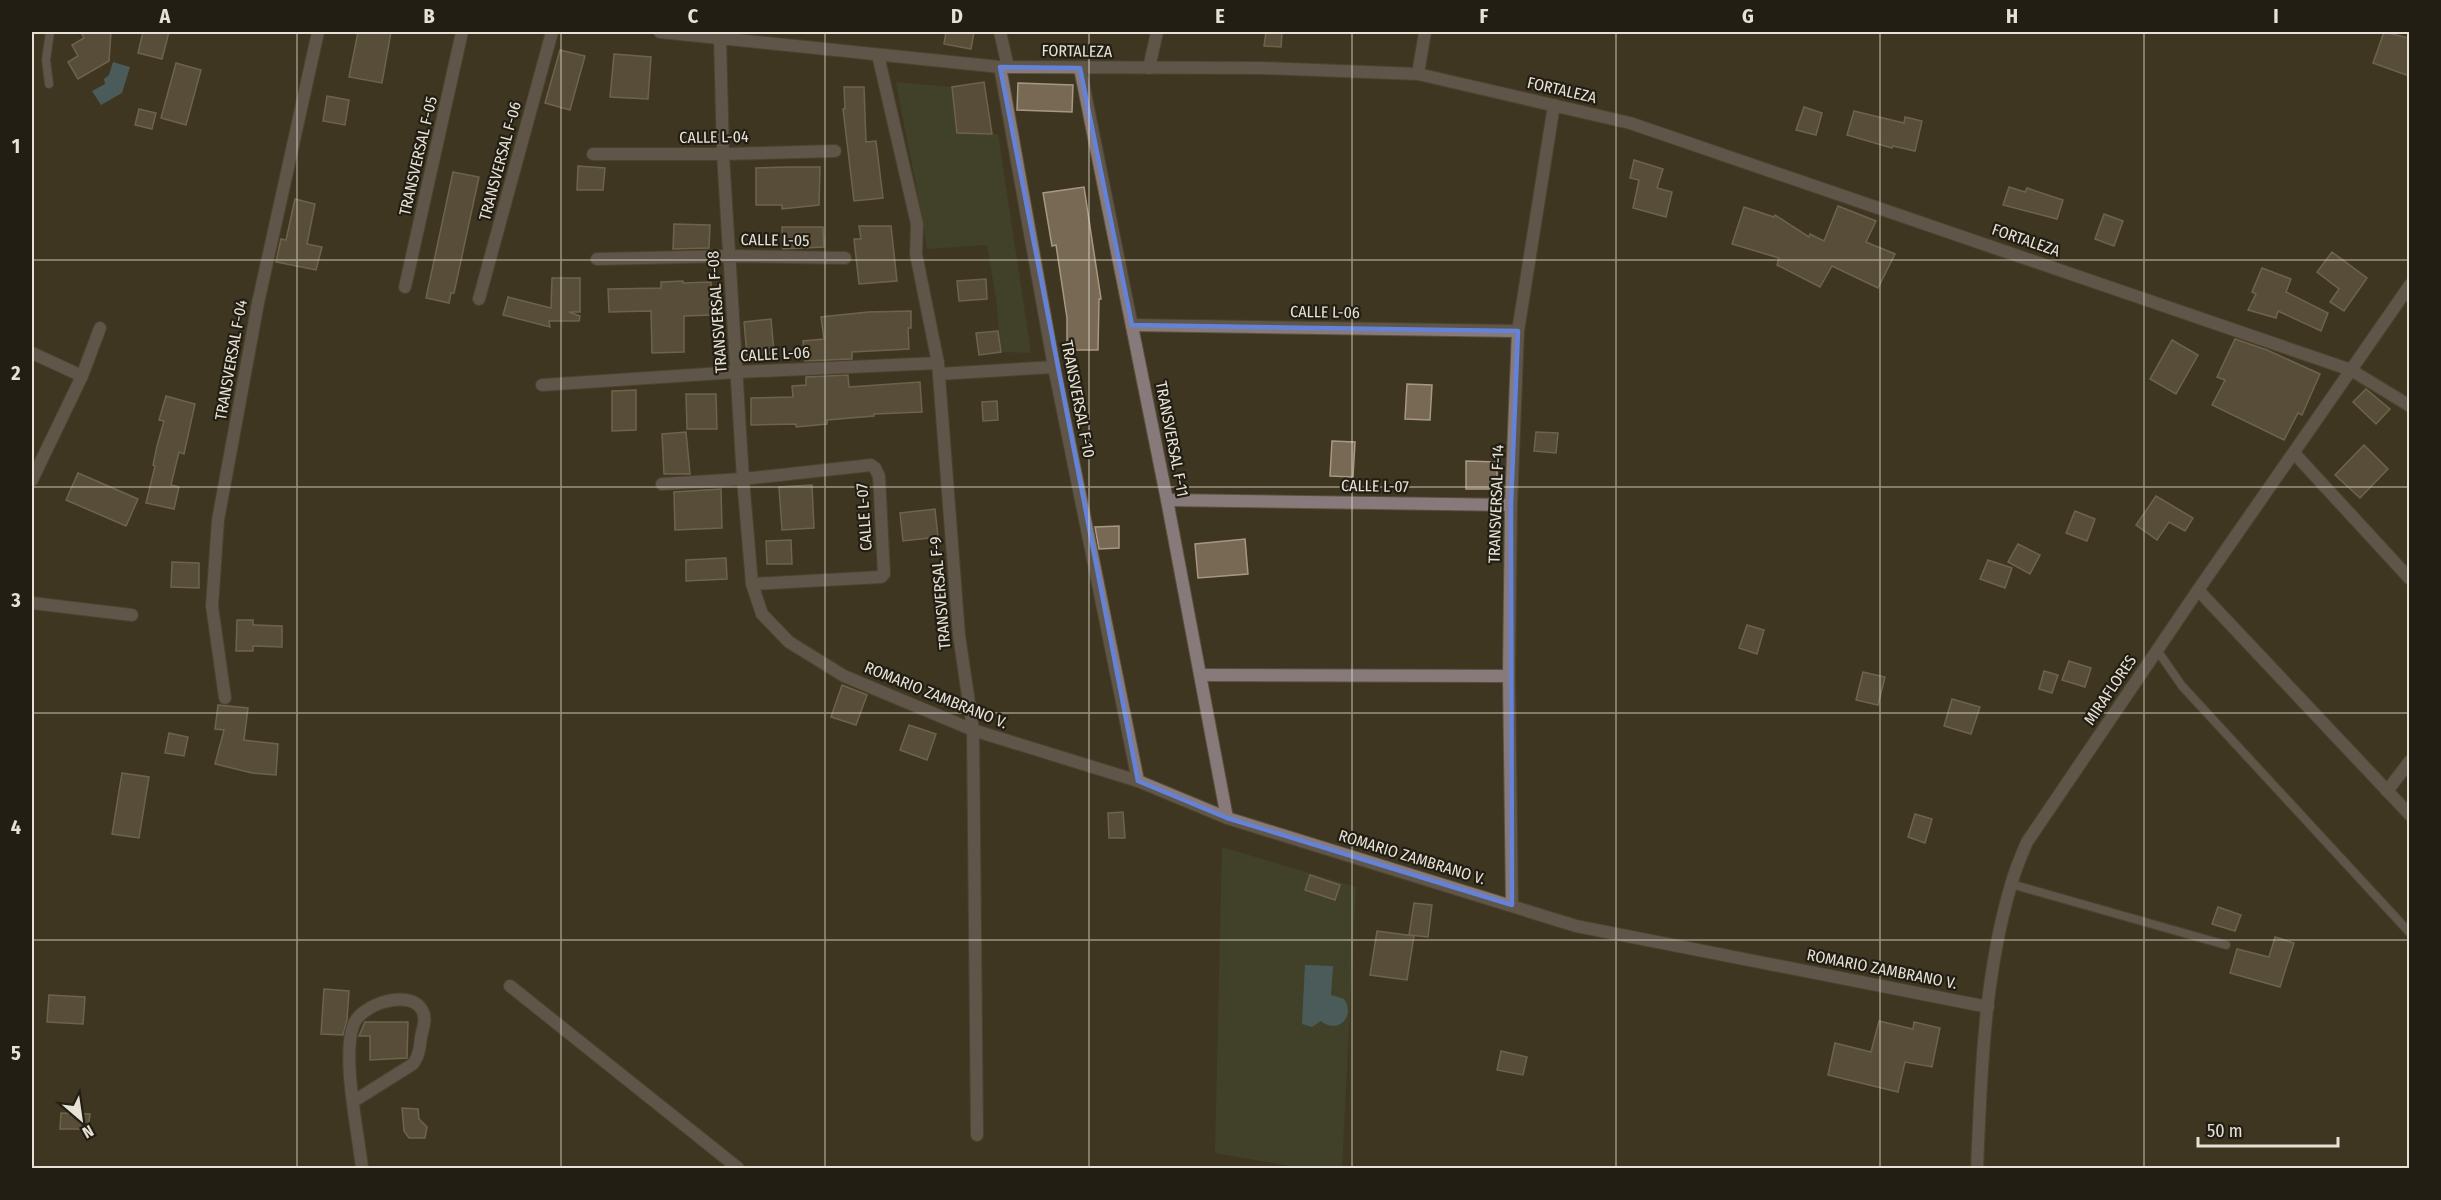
<svg xmlns="http://www.w3.org/2000/svg" width="2441" height="1200" font-family="'Fira Sans Condensed',sans-serif">
<rect width="100%" height="100%" fill="#3e3621"/>
<g fill="#434e31">
<path d="M896 82 952 87 957 133 998 134 1031 353 1001 352 996 298 987 245 927 249C919 193 906 138 896 82Z"/>
<path d="M1222 847 1356 887 1342 1168H1303L1215 1153Z"/>
</g>
<g fill="#5b88a1">
<path d="M113 62 130 67 122 93 101 105 92 91 105 84 104 79 109 75Z"/>
<path d="M1305 965 1333 966 1331 995 1344 999C1356 1016 1338 1035 1321 1021L1312 1027 1302 1024Z"/>
</g>
<g fill="#786954" stroke="#a89882" stroke-width="1.5">
<path d="M81 32H111L109 61 78 79 68 62 78 56 72 45 84 38Z"/>
<path d="M143 32H169L162 59 138 53Z"/>
<path d="M358 32H391L382 83 349 77Z"/>
<path d="M946 32H974L971 49 944 44Z"/>
<path d="M1266 32H1282L1281 47 1264 46Z"/>
<path d="M2384 32 2409 38V76L2373 63Z"/>
<path d="M560 50 585 56 570 110 545 103Z"/>
<path d="M614 54 651 57 648 99 610 97Z"/>
<path d="M176 63 201 70 186 125 161 118Z"/>
<path d="M984 82 992 134 957 133 952 87Z"/>
<path d="M1018 83 1073 85 1072 112 1017 110Z"/>
<path d="M844 87H864L866 142 876 141 883 198 854 201 843 109H845Z"/>
<path d="M327 96 349 100 345 125 323 121Z"/>
<path d="M1804 107 1822 113 1816 135 1796 130Z"/>
<path d="M139 109 156 113 152 129 135 125Z"/>
<path d="M1854 111 1904 123 1905 117 1922 121 1915 151 1893 146 1892 148 1847 135Z"/>
<path d="M1634 160 1663 169 1657 188 1672 192 1666 217 1633 208 1639 180 1630 178Z"/>
<path d="M578 166 605 168 603 190H577Z"/>
<path d="M788 167H820L819 205 782 209V205H756V168Z"/>
<path d="M453 172 479 177 454 293H451L449 303 426 298Z"/>
<path d="M1084 187 1101 299H1099L1098 350H1067V318L1056 245 1052 246 1043 193Z"/>
<path d="M2009 187 2025 192 2027 188 2063 200 2057 219 2003 205Z"/>
<path d="M295 199 315 204 307 244 322 247 316 270 276 262 281 239 286 240Z"/>
<path d="M1838 206 1876 221 1866 242 1895 254 1878 288 1832 266 1820 287 1777 265 1779 258 1732 244 1744 207 1774 217 1775 215 1809 237 1810 234 1824 241Z"/>
<path d="M2104 214 2123 221 2114 246 2095 239Z"/>
<path d="M674 224 710 225 709 248 673 249Z"/>
<path d="M859 226H891L897 281 859 284 854 239H861Z"/>
<path d="M782 227H823L824 247 783 249Z"/>
<path d="M2332 252 2367 278 2344 311 2330 302 2339 289 2317 272Z"/>
<path d="M2262 268 2291 279 2286 292 2328 313 2321 331 2278 311 2276 318 2248 310 2256 294 2252 292Z"/>
<path d="M552 278H580V312H569L580 316 579 321H549L550 327 503 315 508 297 551 308Z"/>
<path d="M986 279 987 299 959 301 957 281Z"/>
<path d="M683 281V283L711 282 712 315 684 316V352L652 353 651 311 609 312 608 289 661 288V282Z"/>
<path d="M911 311V328H908L909 349 852 352V359L805 361 803 341 824 339 821 317 868 312Z"/>
<path d="M771 319 774 353 747 355 744 322Z"/>
<path d="M998 331 1001 352 979 355 976 333Z"/>
<path d="M2235 339 2267 350 2320 374 2302 415 2298 413 2284 440 2212 405 2225 380 2217 377Z"/>
<path d="M2172 340 2198 355 2176 394 2150 379Z"/>
<path d="M848 375 849 387 920 382 922 412 874 414V416L827 420V424L796 427V424L751 425V398L793 397 792 386 806 385V377Z"/>
<path d="M1407 384 1432 385 1430 420 1405 419Z"/>
<path d="M2366 389 2390 409 2376 424 2353 402Z"/>
<path d="M636 390V430L612 431V391Z"/>
<path d="M686 394H716L717 429H687Z"/>
<path d="M166 396 195 404 184 454 179 452 171 485 179 487 174 509 146 503 155 466 153 465 157 446 164 421 159 420Z"/>
<path d="M997 401 998 420 983 421 982 402Z"/>
<path d="M686 432 690 474H664L662 434Z"/>
<path d="M1536 432 1558 433 1556 453 1534 451Z"/>
<path d="M1332 441 1355 442 1353 477 1330 476Z"/>
<path d="M2364 445 2388 469 2360 498 2335 475Z"/>
<path d="M1466 461 1497 462V489H1466Z"/>
<path d="M78 473 138 499 126 526 66 500Z"/>
<path d="M812 485 814 528 782 530 779 487Z"/>
<path d="M721 489 722 528 675 530 674 492Z"/>
<path d="M2156 496 2193 518 2185 531 2169 522 2157 540 2136 525Z"/>
<path d="M935 509 938 537 903 541 900 513Z"/>
<path d="M2075 511 2095 519 2087 541 2066 533Z"/>
<path d="M1119 526V548L1099 549 1095 527Z"/>
<path d="M1245 539 1248 574 1198 578 1195 544Z"/>
<path d="M791 540 792 564H767L766 541Z"/>
<path d="M2018 544 2040 555 2030 574 2008 562Z"/>
<path d="M726 558 727 579 686 581V560Z"/>
<path d="M1988 560 2012 568 2005 588 1980 579Z"/>
<path d="M172 562 199 563V588L171 587Z"/>
<path d="M237 620H253V625L282 626V647L253 646V651H236Z"/>
<path d="M1747 625 1764 630 1757 654 1739 648Z"/>
<path d="M2069 661 2091 668 2085 687 2062 680Z"/>
<path d="M2044 671 2058 675 2052 693 2039 689Z"/>
<path d="M1863 672 1885 677 1878 705 1856 700Z"/>
<path d="M842 685 867 695 856 725 831 717Z"/>
<path d="M1952 699 1980 707 1971 734 1944 726Z"/>
<path d="M218 705 248 708 244 740 278 744 276 775 252 773 215 764 224 730 215 729Z"/>
<path d="M909 725 936 734 927 760 900 750Z"/>
<path d="M169 733 188 737 184 756 165 753Z"/>
<path d="M122 773 149 777 139 838 112 834Z"/>
<path d="M1123 812 1125 838H1109L1108 813Z"/>
<path d="M1915 814 1932 819 1925 843 1908 837Z"/>
<path d="M1310 875 1340 885 1335 900 1305 890Z"/>
<path d="M1414 903 1432 905 1428 937 1409 935Z"/>
<path d="M2218 907 2241 915 2235 931 2212 924Z"/>
<path d="M1377 931 1414 936 1407 980 1370 975Z"/>
<path d="M2275 937 2294 943 2280 987 2230 973 2237 949 2269 957Z"/>
<path d="M324 989 349 991 347 1020 343 1035 321 1034Z"/>
<path d="M49 995 85 997 83 1024 47 1022Z"/>
<path d="M1879 1021 1913 1029 1914 1022 1940 1028 1932 1067 1905 1062 1898 1092 1828 1075 1835 1043 1871 1052Z"/>
<path d="M365 1022H408L407 1058 370 1060V1036H359Z"/>
<path d="M1501 1051 1527 1057 1523 1075 1497 1070Z"/>
<path d="M402 1108 418 1109 419 1119 427 1127 425 1138H409L404 1131Z"/>
<path d="M61 1113 90 1114 88 1129H60Z"/>
</g>
<g fill="none" stroke-linecap="round" stroke-linejoin="round">
<g stroke="#59523e" stroke-width="10">
<g id="lane">
<path d="M49 84 46 60 50 32"/>
<path d="M2157 650 2182 686 2410 933"/>
<path d="M2011 884 2226 945"/>
</g>
</g>
<g stroke="#59523e" stroke-width="14">
<g id="street">
<path d="M660 32 1000 67 1261 68 1418 74 1630 123 2351 370 2410 406"/>
<path d="M1000 32 1008 67H1000L1054 367 1138 781"/>
<path d="M720 38 723 154 743 479 752 584 762 614 789 642 844 676 973 730 1138 781 1227 818 1576 926 1988 1007"/>
<path d="M878 55 917 224 916 254 938 363 959 635 973 730 977 1135"/>
<path d="M1080 68 1167 500 1227 818"/>
<path d="M1149 68 1157 32"/>
<path d="M1418 74 1425 32"/>
<path d="M593 154H723L835 151"/>
<path d="M597 259 730 256 845 258"/>
<path d="M405 287 462 32"/>
<path d="M479 299 552 32"/>
<path d="M1132 325 1518 331"/>
<path d="M32 353 82 376"/>
<path d="M939 374 1054 367"/>
<path d="M542 385 737 372 938 363"/>
<path d="M2294 453 2410 579"/>
<path d="M32 480 82 376 100 328"/>
<path d="M662 484 743 479 871 465 875 468 879 476 884 574 881 577 752 584"/>
<path d="M1167 500 1511 505"/>
<path d="M2198 590 2410 815"/>
<path d="M32 603 132 615"/>
<path d="M1201 675 1509 676"/>
<path d="M225 698 212 606 218 520 258 303 318 32"/>
<path d="M2387 791 2410 761"/>
<path d="M1512 905 1509 676 1511 505 1518 331 1554 105"/>
<path d="M510 986 738 1168"/>
<path d="M354 1101 413 1064 416 1059C420 1052 420 1044 421 1037 423 1028 427 1018 422 1010 410 988 360 1004 353 1026 342 1059 358 1132 362 1168"/>
<path d="M1977 1168C1981 1075 1984 976 2011 885 2015 870 2021 856 2027 842L2198 590 2410 285"/>
</g>
</g>
<use href="#lane" stroke="#887a7b" stroke-width="8"/>
<use href="#street" stroke="#887a7b" stroke-width="12"/>
</g>
<path d="M0 0H2441V1200H0ZM1000 67 1080 68 1132 325 1518 331 1511 505 1512 905 1227 818 1138 781Z" fill="#3e3621" fill-opacity=".55" fill-rule="evenodd"/>
<path fill="none" stroke="#6482d7" stroke-width="4.5" stroke-linejoin="round" d="M1000 67 1080 68 1132 325 1518 331 1511 505 1512 905 1227 818 1138 781Z"/>
<path fill="none" stroke="#e7e2d5" stroke-width="1.5" stroke-opacity="0.55" d="M297 32V1168M561 32V1168M825 32V1168M1089 32V1168M1352 32V1168M1616 32V1168M1880 32V1168M2144 32V1168M32 260H2410M32 487H2410M32 713H2410M32 940H2410"/>
<g text-anchor="middle" dominant-baseline="central" stroke-width="4.5" stroke-linejoin="round" paint-order="stroke">
<g font-size="16" fill="#e7e2d5" stroke="#221e14">
<text transform="translate(1077 51) rotate(1)">FORTALEZA</text>
<text transform="translate(1562 90) rotate(13)">FORTALEZA</text>
<text transform="translate(714 137) rotate(-1)">CALLE L-04</text>
<text transform="translate(418 156) rotate(-77)">TRANSVERSAL F-05</text>
<text transform="translate(500 161) rotate(-75)">TRANSVERSAL F-06</text>
<text transform="translate(775 240) rotate(1)">CALLE L-05</text>
<text transform="translate(2026 240) rotate(19)">FORTALEZA</text>
<text transform="translate(717 312) rotate(-94)">TRANSVERSAL F-08</text>
<text transform="translate(1325 312) rotate(1)">CALLE L-06</text>
<text transform="translate(775 354) rotate(-3)">CALLE L-06</text>
<text transform="translate(231 360) rotate(-80)">TRANSVERSAL F-04</text>
<text transform="translate(1078 399) rotate(79)">TRANSVERSAL F-10</text>
<text transform="translate(1172 439) rotate(79)">TRANSVERSAL F-11</text>
<text transform="translate(1375 486) rotate(1)">CALLE L-07</text>
<text transform="translate(1496 504) rotate(-88)">TRANSVERSAL F-14</text>
<text transform="translate(864 517) rotate(-94)">CALLE L-07</text>
<text transform="translate(940 593) rotate(-95)">TRANSVERSAL F-9</text>
<text transform="translate(2110 690) rotate(-56)">MIRAFLORES</text>
<text transform="translate(936 695) rotate(22)">ROMARIO ZAMBRANO V.</text>
<text transform="translate(1412 857) rotate(17)">ROMARIO ZAMBRANO V.</text>
<text transform="translate(1882 969) rotate(11)">ROMARIO ZAMBRANO V.</text>
</g>
</g>
<rect width="2441" height="1200" fill="none" stroke="#221e14" stroke-width="66"/>
<g transform="translate(81 1119) rotate(151)" stroke="#221e14" stroke-width="4.5" paint-order="stroke">
<path d="M0-4.5L10 22L0 15L-10 22Z" fill="#e7e2d5"/>
<text y="-9" font-size="16" font-weight="bold" text-anchor="middle" fill="#e7e2d5">N</text>
</g>
<path d="M2198 1137v9h140v-9" fill="none" stroke="#e7e2d5" stroke-width="3"/>
<text x="2207" y="1137" font-size="18" fill="#e7e2d5" stroke="#221e14" stroke-width="4.5" paint-order="stroke">50 m</text>
<rect x="33" y="33" width="2375" height="1134" fill="none" stroke="#e7e2d5" stroke-width="2"/>
<g font-size="20" text-anchor="middle" font-weight="bold" fill="#e7e2d5">
<text x="165" y="23">A</text>
<text x="429" y="23">B</text>
<text x="693" y="23">C</text>
<text x="957" y="23">D</text>
<text x="1220" y="23">E</text>
<text x="1484" y="23">F</text>
<text x="1748" y="23">G</text>
<text x="2012" y="23">H</text>
<text x="2276" y="23">I</text>
<text x="16" y="153">1</text>
<text x="16" y="380">2</text>
<text x="16" y="607">3</text>
<text x="16" y="834">4</text>
<text x="16" y="1060">5</text>
</g>
</svg>
